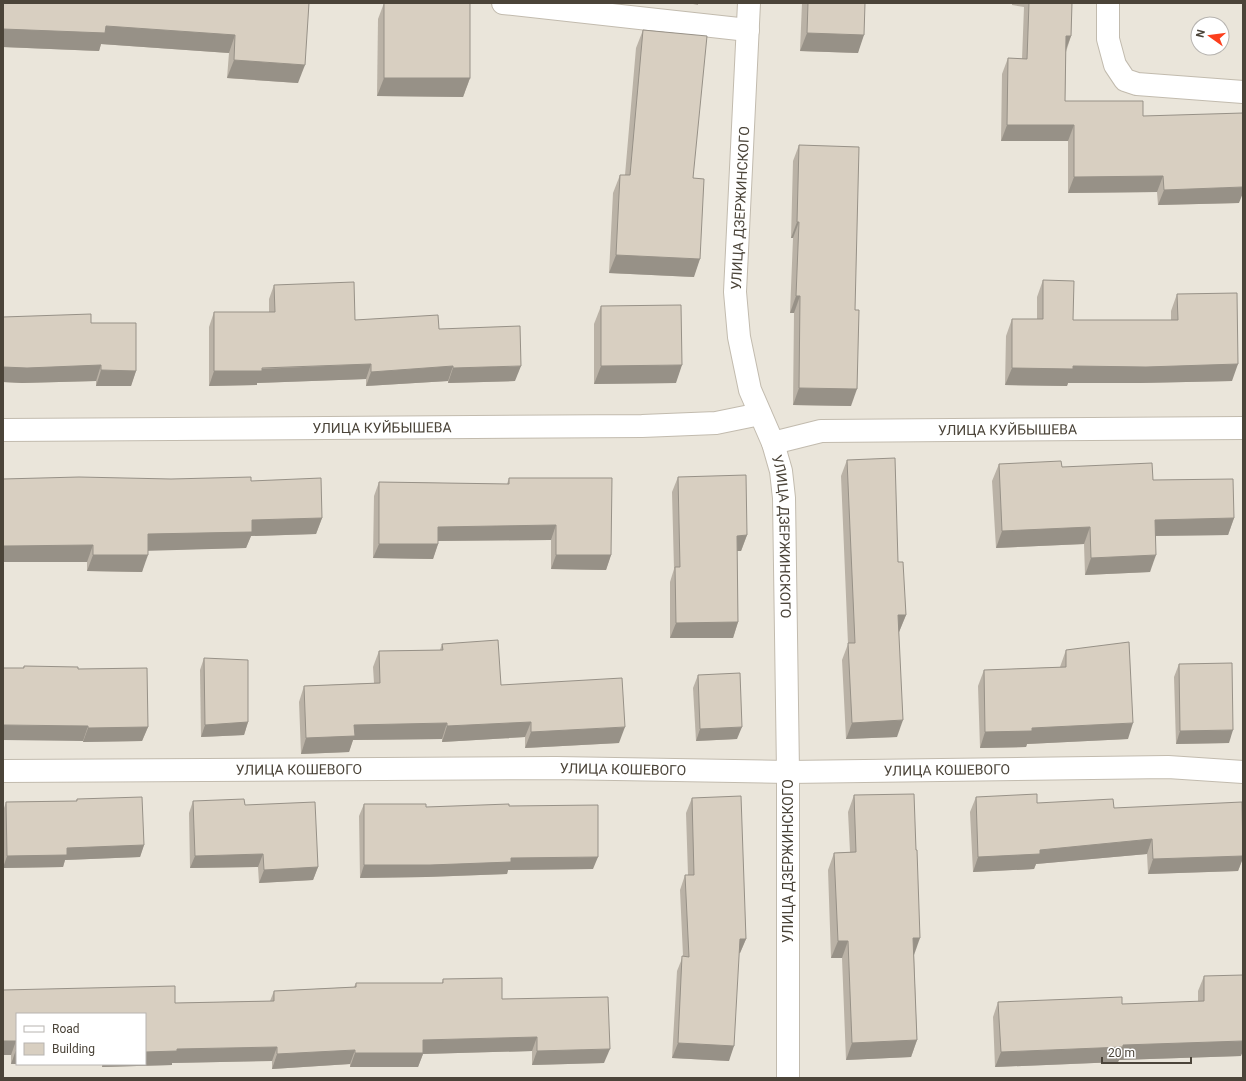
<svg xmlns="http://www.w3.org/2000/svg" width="1246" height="1081" font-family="Roboto,sans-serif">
<rect width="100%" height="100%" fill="#f6f3ec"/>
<path fill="#eae5da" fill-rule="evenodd" d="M3 3H1243V1078H3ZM1198 24H1222V48H1198ZM17 1014H145V1064H17Z"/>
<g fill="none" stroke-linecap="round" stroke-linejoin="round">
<g stroke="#c2bbae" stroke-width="24">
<g id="minor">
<path d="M503 3 748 30"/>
<path id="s1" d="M749 3 735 292 739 337 750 390 773 443 781 471 784 498 788 772V1078"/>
<path d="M1108 3V39L1115 65 1125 80 1137 84 1243 92"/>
<path id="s2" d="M3 430 642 426 716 423 760 414"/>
<path id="s3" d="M773 443 821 431 1243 428"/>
<path id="s4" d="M3 771 556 768 788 772 1168 767 1243 772"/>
</g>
</g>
<use href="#minor" stroke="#fff" stroke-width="22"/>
</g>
<g fill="#bab2a6">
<path d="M3 3H309L298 83 227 78 229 53 101 44 99 51 3 47Z"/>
<path d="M384 3 470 78 463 97 377 96 378 19Z"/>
<path d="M688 3H698V5Z"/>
<path d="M802 3H865L858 53 800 51Z"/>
<path d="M1012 3H1072L1071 36 1066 52 1065 101 1143 116 1239 203 1158 205 1157 192 1068 193V141H1001L1002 74 1008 58 1022 59 1024 7 1012 5Z"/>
<path d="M643 30 693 178 694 277 609 273 613 193 620 175H625L636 48Z"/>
<path d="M799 145 851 406 793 405 794 313H790L793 238H791L793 161Z"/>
<path d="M1043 280 1073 320H1171V311L1177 294 1232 381 1140 383H1068L1067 386 1005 385 1006 336 1012 319H1037V297Z"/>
<path d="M274 285 355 320 439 329 515 381 448 383V381L366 386V379L257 383V385L209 386V327L214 312H269V299Z"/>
<path d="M601 306 676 383 594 384V324Z"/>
<path d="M3 317 91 323 136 371 131 386H96V381L22 383 3 382Z"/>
<path d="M847 460 898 562 906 615 899 632 897 737 846 739 842 660 848 644 841 476Z"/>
<path d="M999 464 1062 467 1153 480 1234 518 1228 535 1155 536 1150 572 1085 575 1084 544 996 548 992 481Z"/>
<path d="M678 477 747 535 741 551H737L738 622 733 638H670V582L674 569 672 492Z"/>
<path d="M509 478 611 555 606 570 551 569V540L438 541V544L433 559 373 558 374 496 379 482 507 484Z"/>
<path d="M251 481 322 518 316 534 251 536 246 548 148 550 142 572 87 571V562H3Z"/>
<path d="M442 644 501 685 619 743 525 748V737L442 742V739L353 740 349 752 301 754 299 702 304 686 374 683 373 667 379 651 440 650Z"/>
<path d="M1066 650 1128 739 1027 744 1026 747 980 748 978 686 984 670 1060 667Z"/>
<path d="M204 658 248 722 244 735 201 737 200 670Z"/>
<path d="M1179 664 1229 743 1176 744 1174 677Z"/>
<path d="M24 666 78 669 148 727 142 741 83 742V741L23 668Z"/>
<path d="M698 675 737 739 696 741 693 688Z"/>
<path d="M854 795 914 955 917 1040 911 1057 846 1060 842 958H831L828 870 834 853 850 852 848 812Z"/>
<path d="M976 797 1037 803 1114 808 1243 835V858L1238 871 1148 874 1147 854 1036 864 1034 869 973 872 970 812Z"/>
<path d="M692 798 746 939 740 953H739L729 1061 672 1058 677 971 683 956 680 890 685 875H688L686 813Z"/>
<path d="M77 799 144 845 140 857 65 860 63 867 3 868V811L6 802 76 801Z"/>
<path d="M193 801 245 805 318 867 313 880 259 883 258 867 190 868 189 813Z"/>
<path d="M364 804 426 807 509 806 593 869 508 870 507 874 426 877 360 878 359 816Z"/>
<path d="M1204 976 1241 1056 1119 1060 1118 1062 995 1067 993 1017 998 1002 1122 1004 1198 1002V991Z"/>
<path d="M443 979 502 999 604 1063 532 1065V1051L423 1054 418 1067H350V1064L272 1069V1061L172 1063V1065L102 1067V1064H145V1014L17 1064H11V1055H3V990L175 1003 270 1001 274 991 354 987 356 983H442Z"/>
</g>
<g fill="#979187">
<path d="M106 26 235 35 229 53 101 44 99 51 3 47V29Z"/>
<path d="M807 33 864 35 858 53 800 51Z"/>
<path d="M1066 36H1071L1065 52Z"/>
<path d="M234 60 305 65 298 83 227 78Z"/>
<path d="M384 78H470L463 97 377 96Z"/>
<path d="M1007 125H1074L1068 141H1001Z"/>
<path d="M1163 176 1157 192 1068 193 1074 177Z"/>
<path d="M1243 187V193L1239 203 1158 205 1164 190Z"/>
<path d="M797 222H799L793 238H791Z"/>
<path d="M616 255 700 259 694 277 609 273Z"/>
<path d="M796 296H800L794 313H790Z"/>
<path d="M371 364 366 379 257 383V385L209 386 214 371Z"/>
<path d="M1238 364 1232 381 1140 383H1068L1067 386 1005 385 1012 368 1073 366Z"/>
<path d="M101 365 96 381 22 383 3 382V367Z"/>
<path d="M682 365 676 383 594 384 601 366Z"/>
<path d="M453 366 448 381 366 386 371 372Z"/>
<path d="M521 366 515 381 448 383 453 368Z"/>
<path d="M101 370 136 371 131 386H96Z"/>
<path d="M799 388 857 389 851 406 793 405Z"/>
<path d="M322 518 316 534 251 536 246 548 142 551 148 534 252 520Z"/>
<path d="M1234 518 1228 535 1149 536 1155 520Z"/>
<path d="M556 525 551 540 433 541 438 527Z"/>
<path d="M1090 527 1084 544 996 548 1002 531Z"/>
<path d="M747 535 741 551H731L737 536Z"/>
<path d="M379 544H438L433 559 373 558Z"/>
<path d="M93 545 87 562H3V546Z"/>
<path d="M93 555H148L142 572 87 571Z"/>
<path d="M556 555H611L606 570 551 569Z"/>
<path d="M1156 555 1150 572 1085 575 1091 558Z"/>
<path d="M898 615H906L899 632H892Z"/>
<path d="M738 622 733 638H670L676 623Z"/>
<path d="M903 720 897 737 846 739 852 723Z"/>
<path d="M248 722 244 735 201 737 205 725Z"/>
<path d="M531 722 525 737 442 742 447 726Z"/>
<path d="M447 723 442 739 353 740 349 752 301 754 306 738 354 725Z"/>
<path d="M1133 723 1128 739 1027 744 1026 747 980 748 985 732 1032 728Z"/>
<path d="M3 725 88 726 83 741 3 740Z"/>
<path d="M148 727 142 741 83 742 88 728Z"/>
<path d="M625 727 619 743 525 748 531 732Z"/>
<path d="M742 727 737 739 696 741 700 729Z"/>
<path d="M1233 730 1229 743 1176 744 1180 731Z"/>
<path d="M1152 839 1147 854 1036 864 1034 869 973 872 978 857 1040 850Z"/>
<path d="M144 845 140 857 65 860 63 867 3 868 7 856 67 848Z"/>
<path d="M263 854 258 867 190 868 195 856Z"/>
<path d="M1243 856V858L1238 871 1148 874 1153 859Z"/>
<path d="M598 857 593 869 508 870 507 874 426 877 360 878 364 865 511 858Z"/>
<path d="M318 867 313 880 259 883 264 870Z"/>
<path d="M913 938H920L914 955H906Z"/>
<path d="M740 939H746L740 953 734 954Z"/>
<path d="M838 941H848L842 958H831Z"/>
<path d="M537 1037 532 1051 423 1054 418 1067H350L355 1053 423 1040Z"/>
<path d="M917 1040 911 1057 846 1060 852 1043Z"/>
<path d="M3 1041H16L11 1055H3Z"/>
<path d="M1243 1041V1051L1241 1056 1119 1060 1118 1062 995 1067 1001 1052 1123 1045Z"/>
<path d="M678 1043 734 1046 729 1061 672 1058Z"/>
<path d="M277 1047 272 1061 172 1063V1065L102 1067 103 1064H145V1052L177 1049Z"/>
<path d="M610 1049 604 1063 532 1065 537 1051Z"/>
<path d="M16 1050H17V1064H11Z"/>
<path d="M355 1050 350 1064 272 1069 277 1054Z"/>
</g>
<g fill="#d8cfc1" stroke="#979187">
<path d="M3 3H309L305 65 234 60 235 35 106 26 105 33 3 29Z"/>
<rect x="384" y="3" width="86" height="75"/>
<path d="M808 3H865L864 35 807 33Z"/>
<path d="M1029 3H1072L1071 36H1066L1065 101H1143V116L1243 113V187L1164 190 1163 176 1074 177V125H1007L1008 58 1027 59Z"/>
<path d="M643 30 707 36 693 178 704 179 700 259 616 255 620 175H630Z"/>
<path d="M799 145 859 147 855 310H859L857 389 799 388 800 296H796L799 222H797Z"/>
<path d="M1043 280 1074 281 1073 320H1178L1177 294 1237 293 1238 364 1146 367 1073 366V369L1012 368V319H1043Z"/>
<path d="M354 282 355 320 438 315 439 329 520 326 521 366 453 368V366L371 372V364L262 368V371H214V312H275L274 285Z"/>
<path d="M681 305 682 365 601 366V306Z"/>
<path d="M91 314V323H136V371L101 370V365L27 368 3 367V317Z"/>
<path d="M895 458 898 562H903L906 615H898L903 720 852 723 848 643H855L847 460Z"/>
<path d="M1061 461 1062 467 1152 463 1153 480 1233 479 1234 518 1155 520 1156 555 1091 558 1090 527 1002 531 999 464Z"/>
<path d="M746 475 747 535 737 536 738 622 676 623 675 567H680L678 477Z"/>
<path d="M79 477 171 479 251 477V481L321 478 322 518 252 520V532L148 534V555H93V545L3 546V479Z"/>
<path d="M509 478H612L611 555H556V525L438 527V544H379V482L509 484Z"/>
<path d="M498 640 501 685 622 678 625 727 531 732V722L447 726V723L354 725 355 736 306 738 304 686 380 683 379 651 443 650 442 644Z"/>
<path d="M1129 642 1133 723 1032 728V731L985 732 984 670 1066 667V650Z"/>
<path d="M204 658 248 660V722L205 725Z"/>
<path d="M1232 663 1233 730 1180 731 1179 664Z"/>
<path d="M24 666 78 667V669L147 668 148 727 88 728V726L3 725V668H24Z"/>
<path d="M740 673 742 727 700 729 698 675Z"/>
<path d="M914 794 916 850H917L920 938H913L917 1040 852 1043 848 941H838L834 853 856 852 854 795Z"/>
<path d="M1037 794V803L1113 799 1114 808 1242 802 1243 856 1153 859 1152 839 1040 850V854L978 857 976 797Z"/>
<path d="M741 796 746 939H740L734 1046 678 1043 682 956 689 957 685 875H694L692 798Z"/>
<path d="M142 797 144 845 67 848V855L7 856 6 802 77 801V799Z"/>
<path d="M244 799 245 805 315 802 318 867 264 870 263 854 195 856 193 801Z"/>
<path d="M364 804H426V807L509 804V806L598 805V857L511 858V862L430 865H364Z"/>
<path d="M1243 975V1041L1123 1045V1047L1001 1052 998 1002 1122 997V1004L1204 1001V976Z"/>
<path d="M502 978V999L608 997 610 1049 537 1051V1037L423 1040V1053H355V1050L277 1054V1047L177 1049V1051L145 1052V1014H17V1050H16V1041H3V990L175 986V1003L274 1001V991L356 987V983H443V979Z"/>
</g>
<g text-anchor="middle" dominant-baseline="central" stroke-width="3" stroke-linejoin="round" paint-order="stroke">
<g font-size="14" fill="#4b4439" stroke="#fff">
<text transform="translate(740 208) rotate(-87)">УЛИЦА ДЗЕРЖИНСКОГО</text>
<text stroke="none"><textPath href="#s2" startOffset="379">УЛИЦА КУЙБЫШЕВА</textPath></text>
<text stroke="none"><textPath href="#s3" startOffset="236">УЛИЦА КУЙБЫШЕВА</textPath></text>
<text stroke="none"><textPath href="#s1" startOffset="541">УЛИЦА ДЗЕРЖИНСКОГО</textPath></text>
<text stroke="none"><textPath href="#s4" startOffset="296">УЛИЦА КОШЕВОГО</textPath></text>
<text stroke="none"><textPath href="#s4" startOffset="620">УЛИЦА КОШЕВОГО</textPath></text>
<text stroke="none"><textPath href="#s4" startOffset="944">УЛИЦА КОШЕВОГО</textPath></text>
<text transform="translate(788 861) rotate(-90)">УЛИЦА ДЗЕРЖИНСКОГО</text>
</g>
</g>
<rect width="1246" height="1081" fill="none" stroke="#4b4439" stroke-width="8"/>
<rect x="16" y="1013" width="130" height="52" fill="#ffffff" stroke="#b7b4b0"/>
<rect x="24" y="1026" width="20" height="6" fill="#ffffff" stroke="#b7b4b0"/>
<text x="52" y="1033" font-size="12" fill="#4b4439">Road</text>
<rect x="24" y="1043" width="20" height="12" fill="#d8cfc1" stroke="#b7b4b0"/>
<text x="52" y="1053" font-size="12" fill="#4b4439">Building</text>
<g transform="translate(1210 36) rotate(284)"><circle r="19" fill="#ffffff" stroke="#b7b4b0"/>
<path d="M0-3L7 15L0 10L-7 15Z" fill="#fc3f1d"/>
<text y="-6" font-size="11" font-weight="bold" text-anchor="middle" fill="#4b4439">N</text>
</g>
<path d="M1102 1057v6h89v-6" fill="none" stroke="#4b4439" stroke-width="2"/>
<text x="1108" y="1057" font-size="12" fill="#4b4439" stroke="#ffffff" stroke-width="3" paint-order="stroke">20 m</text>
</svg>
